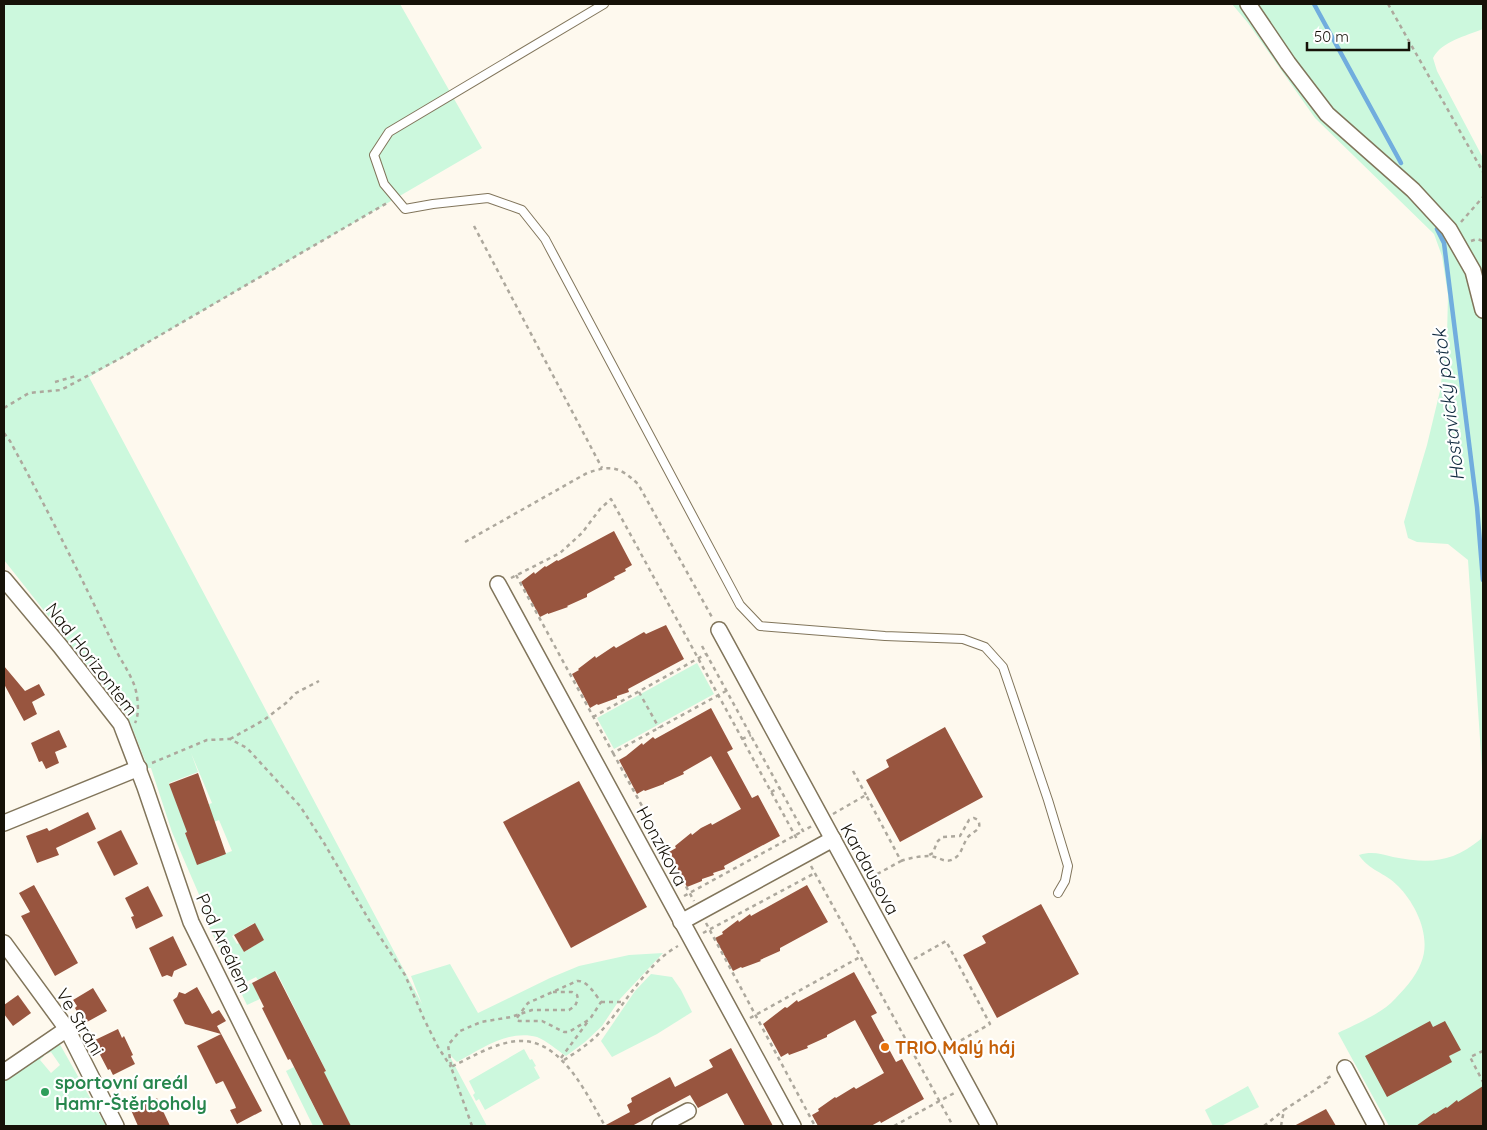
<svg xmlns="http://www.w3.org/2000/svg" width="1487" height="1130" font-family="Quicksand,sans-serif">
<rect width="100%" height="100%" fill="#fef9ee"/>
<g fill="#ccf8dd" fill-rule="evenodd">
<path d="M4 4H400L482 148 89 377 422 1004 411 976 450 964 478 1013 550 978 579 966 629 955 663 953 620 999 602 1026 585 1042 566 1056C557 1050 547 1041 537 1037 509 1029 481 1049 457 1062L448 1053 487 1126H345L350 1124 332 1088 310 1099 324 1126H313L286 1071 294 1067 302 1083 326 1071 276 971 258 980 256 977 244 983 245 986 252 983 260 999 247 1005 208 925 212 923 204 907 212 903 204 906 172 832 151 768H148L128 717 4 560ZM191 753 212 803 181 815 169 783 198 772ZM219 820 232 851 197 864 185 833ZM254 923 264 940 244 952 239 943 237 944 232 936Z"/>
<path d="M1232 4H1483V29C1466 36 1442 41 1433 58L1437 71 1483 158V784L1468 560 1448 544 1417 542 1408 538 1404 522 1427 445 1440 391 1447 337 1448 295 1442 256 1434 234 1315 118 1248 23Z"/>
<path d="M697 663 714 694 614 749 597 718Z"/>
<path d="M1483 823V1126H1389L1338 1033C1354 1025 1378 1015 1391 1003 1402 992 1416 977 1421 963 1432 937 1416 904 1398 886 1386 873 1368 870 1359 855 1372 851 1381 854 1393 857 1430 864 1451 863 1481 839Z"/>
<path d="M651 974 672 977 681 990 692 1012 657 1034 612 1057 601 1041 635 991Z"/>
<path d="M58 1041 106 1126H4V1077L39 1051 44 1056 40 1060 51 1073 60 1065 51 1052 47 1054 44 1048Z"/>
<path d="M524 1049 530 1060 532 1059 536 1066 534 1067 540 1078 485 1110 479 1099 476 1101 473 1095 475 1093 469 1081Z"/>
<path d="M1248 1086 1259 1107 1221 1126H1213L1205 1110Z"/>
</g>
<g fill="none" stroke-linecap="round" stroke-linejoin="round">
<g stroke="#71adde" stroke-width="4.5">
<path d="M1314 4 1401 163"/>
<path d="M1437 229 1444 243 1477 507 1483 580"/>
</g>
</g>
<g fill="#98553f">
<path d="M614 531 632 565 625 569 626 571 614 577 615 579 587 594V597L567 606 568 607 548 614V613L540 617 521 582 534 572 535 574 545 566 546 567 557 560 558 561Z"/>
<path d="M666 625 684 659 628 689 629 692 617 696V698L598 705 597 704 590 708 572 674 579 670 578 669 595 656 596 658 614 646 616 648 644 632 646 634Z"/>
<path d="M4 666 25 691 39 684 45 695 32 702 37 714 24 721 4 684Z"/>
<path d="M711 708 733 749 727 752 752 798 758 795 780 836 724 866 725 869 713 873 714 875 702 879V881L687 887 669 852 676 848 675 846 691 833 692 835 701 828 711 823 712 825 741 809 711 756 683 772 684 774 664 783V784L645 791 644 790 637 794 619 760 626 756 642 743 643 745 653 737 655 739Z"/>
<path d="M945 727 983 797 900 842 866 780 889 767 886 760Z"/>
<path d="M59 730 67 747 55 752 59 763 46 769 42 761 39 762 31 743Z"/>
<path d="M198 773 226 854 197 865 185 833 187 832 169 784Z"/>
<path d="M579 781 647 907 571 948 503 822Z"/>
<path d="M88 812 96 829 56 848 59 855 37 863 26 836 47 828 49 831Z"/>
<path d="M121 830 138 864 114 876 97 842Z"/>
<path d="M34 885 78 963 55 976 21 916 30 912 19 893Z"/>
<path d="M807 885 828 922 780 948V951L760 960 761 961 742 968 741 967 733 971 715 938 723 934 722 932 738 920 739 922 750 914 751 916Z"/>
<path d="M148 886 163 916 136 929 131 917 134 916 125 898Z"/>
<path d="M1041 904 1079 974 997 1018 963 955 986 943 982 936Z"/>
<path d="M255 923 264 940 244 952 234 935Z"/>
<path d="M173 936 187 965 174 971 172 977 167 975 162 977 149 948Z"/>
<path d="M275 971 326 1071 324 1072 351 1126H324L290 1059 288 1060 262 1008 264 1007 252 983Z"/>
<path d="M854 972 877 1013 871 1016 896 1062 902 1059 924 1099 881 1123 880 1121 871 1126H818L812 1115 819 1111 818 1109 835 1097 836 1098 854 1087 856 1089 884 1073 855 1020 827 1035V1037L807 1046 808 1048 789 1055 788 1053 781 1057 763 1024 785 1007 787 1008 797 1000 798 1002Z"/>
<path d="M197 987 212 1014 219 1010 226 1021 217 1026 262 1111 237 1124 230 1110 236 1108 235 1105 223 1081 216 1084 197 1046 221 1034 185 1024 173 1000 177 997 179 992 185 994Z"/>
<path d="M93 988 107 1011 87 1022 83 1016 80 1017 75 1008 77 1006 73 1000Z"/>
<path d="M18 995 31 1013 13 1026 4 1014V1005Z"/>
<path d="M1430 1021 1433 1027 1445 1021 1461 1050 1449 1056 1452 1062 1387 1097 1365 1056Z"/>
<path d="M118 1029 122 1038 124 1036 133 1055 131 1056 135 1064 113 1075 110 1069 108 1070 96 1047 98 1046 95 1040Z"/>
<path d="M731 1048 773 1126H745L727 1093 698 1108 690 1095 632 1126H604L630 1112 627 1105 632 1102 631 1098 670 1077 675 1087 713 1067 709 1060Z"/>
<path d="M1483 1086V1126H1416L1434 1113 1435 1114 1446 1107 1447 1108 1457 1100 1458 1102Z"/>
<path d="M157 1098 170 1126H138L131 1110Z"/>
<path d="M1326 1109 1336 1126H1294Z"/>
</g>
<g fill="none" stroke-linecap="round" stroke-linejoin="round">
<g stroke="#81755b" stroke-width="10">
<path id="lane" d="M604 4 389 132 374 155 384 184 405 209 433 204 488 198 522 210 545 239 740 605 760 626 885 636 963 639 985 647 1003 667 1048 800 1068 866 1065 881 1058 893"/>
</g>
<g stroke="#81755b" stroke-width="18">
<g id="street">
<path d="M1248 4 1288 63 1327 114 1413 190 1449 229 1473 271 1483 310"/>
<path d="M4 579 60 646 121 724 145 787 191 922 292 1126"/>
<path d="M498 584 793 1126"/>
<path d="M719 630 989 1126"/>
<path d="M4 823 139 768"/>
<path d="M681 922 833 839"/>
<path d="M4 943 67 1029 116 1126"/>
<path d="M1345 1068 1376 1126"/>
<path d="M4 1072 67 1029"/>
<path d="M660 1126 688 1111"/>
</g>
</g>
<g stroke="#ada89d" stroke-width="2.5" stroke-dasharray="4 4" stroke-linecap="butt">
<path d="M1388 4 1483 172"/>
<path d="M1461 222 1483 197"/>
<path d="M474 226 602 468"/>
<path d="M1471 241 1477 239 1483 241"/>
<path d="M55 382 76 376"/>
<path d="M4 408 29 393 61 390 121 358 387 203"/>
<path d="M4 433 10 441C46 507 80 574 112 642 118 656 127 668 133 682 138 693 140 714 135 723"/>
<path d="M465 542 587 473C611 465 619 466 638 484L713 619"/>
<path d="M516 575 613 753 726 691"/>
<path d="M511 578 560 553 582 533 600 509 611 499 798 841"/>
<path d="M702 646 803 831 812 826"/>
<path d="M639 692 659 728"/>
<path d="M593 717 706 654"/>
<path d="M230 739 264 720 286 703 296 693 319 681"/>
<path d="M742 739 751 735"/>
<path d="M613 753 694 901"/>
<path d="M152 763 207 740 230 739 247 748 300 806 324 843 369 920 405 975 424 1019 438 1047 451 1067"/>
<path d="M853 771 866 795"/>
<path d="M771 792 780 787"/>
<path d="M833 814 866 795 901 861 870 878"/>
<path d="M901 861C909 858 921 856 929 856 938 856 946 865 955 858 963 853 963 841 970 835 976 830 982 829 978 820L974 818 969 820 960 836 942 837 937 842 933 853 927 856"/>
<path d="M811 866 953 1126"/>
<path d="M684 896 803 831"/>
<path d="M706 923 815 1126"/>
<path d="M703 933 815 873"/>
<path d="M914 959 946 941 990 1024 958 1042"/>
<path d="M577 981C587 980 595 994 601 1002L590 1019 569 1032H564L542 1021H519L516 1019 528 1003Z"/>
<path d="M601 1002H624"/>
<path d="M750 1018 860 957"/>
<path d="M1483 1051 1470 1057 1483 1082"/>
<path d="M561 1058 589 1020"/>
<path d="M564 1060C578 1051 592 1042 603 1029 626 1003 647 963 678 946"/>
<path d="M451 1066 448 1045 460 1031 481 1022 511 1017 532 1010H569L575 1006 578 999 577 995 572 992H553"/>
<path d="M472 1126 451 1067C472 1057 496 1042 519 1041 562 1039 587 1095 605 1126"/>
<path d="M894 1126 956 1092"/>
<path d="M1264 1126 1284 1110"/>
<path d="M1281 1126 1284 1110 1327 1082 1326 1079 1333 1075"/>
</g>
<use href="#lane" stroke="#fff" stroke-width="8"/>
<use href="#street" stroke="#fff" stroke-width="15"/>
</g>
<circle fill="#e8710a" stroke="#fff" stroke-width="2" cx="885" cy="1047" r="5"/>
<circle fill="#2e9e5b" stroke="#fff" stroke-width="2" cx="45" cy="1092" r="5"/>
<g text-anchor="middle" dominant-baseline="central" stroke-width="4.5" stroke-linejoin="round" paint-order="stroke">
<g font-size="18" fill="#161208" stroke="#fff">
<text transform="translate(92 659) rotate(52)">Nad Horizontem</text>
<text transform="translate(662 846) rotate(62)">Honzíkova</text>
<text transform="translate(870 869) rotate(61)">Kardausova</text>
<text transform="translate(224 943) rotate(65)">Pod Areálem</text>
<text transform="translate(80 1022) rotate(59)">Ve Stráni</text>
</g>
<g font-size="18" font-weight="bold" fill="#c56008" stroke="#fff" text-anchor="start">
<text x="895" y="1047">TRIO Malý háj</text>
</g>
<g font-size="18" font-weight="bold" fill="#27864d" stroke="#fff" text-anchor="start">
<text x="55" y="1082">sportovní areál<tspan x="55" dy="21">Hamr-Štěrboholy</tspan></text>
</g>
<g font-size="19" font-style="italic" fill="#112b40" stroke="#fff">
<text transform="translate(1448 405) rotate(-97)">Hostavický potok</text>
</g>
</g>
<rect width="1487" height="1130" fill="none" stroke="#161208" stroke-width="10"/>
<path d="M1307 42v8h102v-8" fill="none" stroke="#161208" stroke-width="2.5"/>
<text x="1314" y="42" font-size="15" fill="#161208" stroke="#ffffff" stroke-width="4" paint-order="stroke">50 m</text>
</svg>
